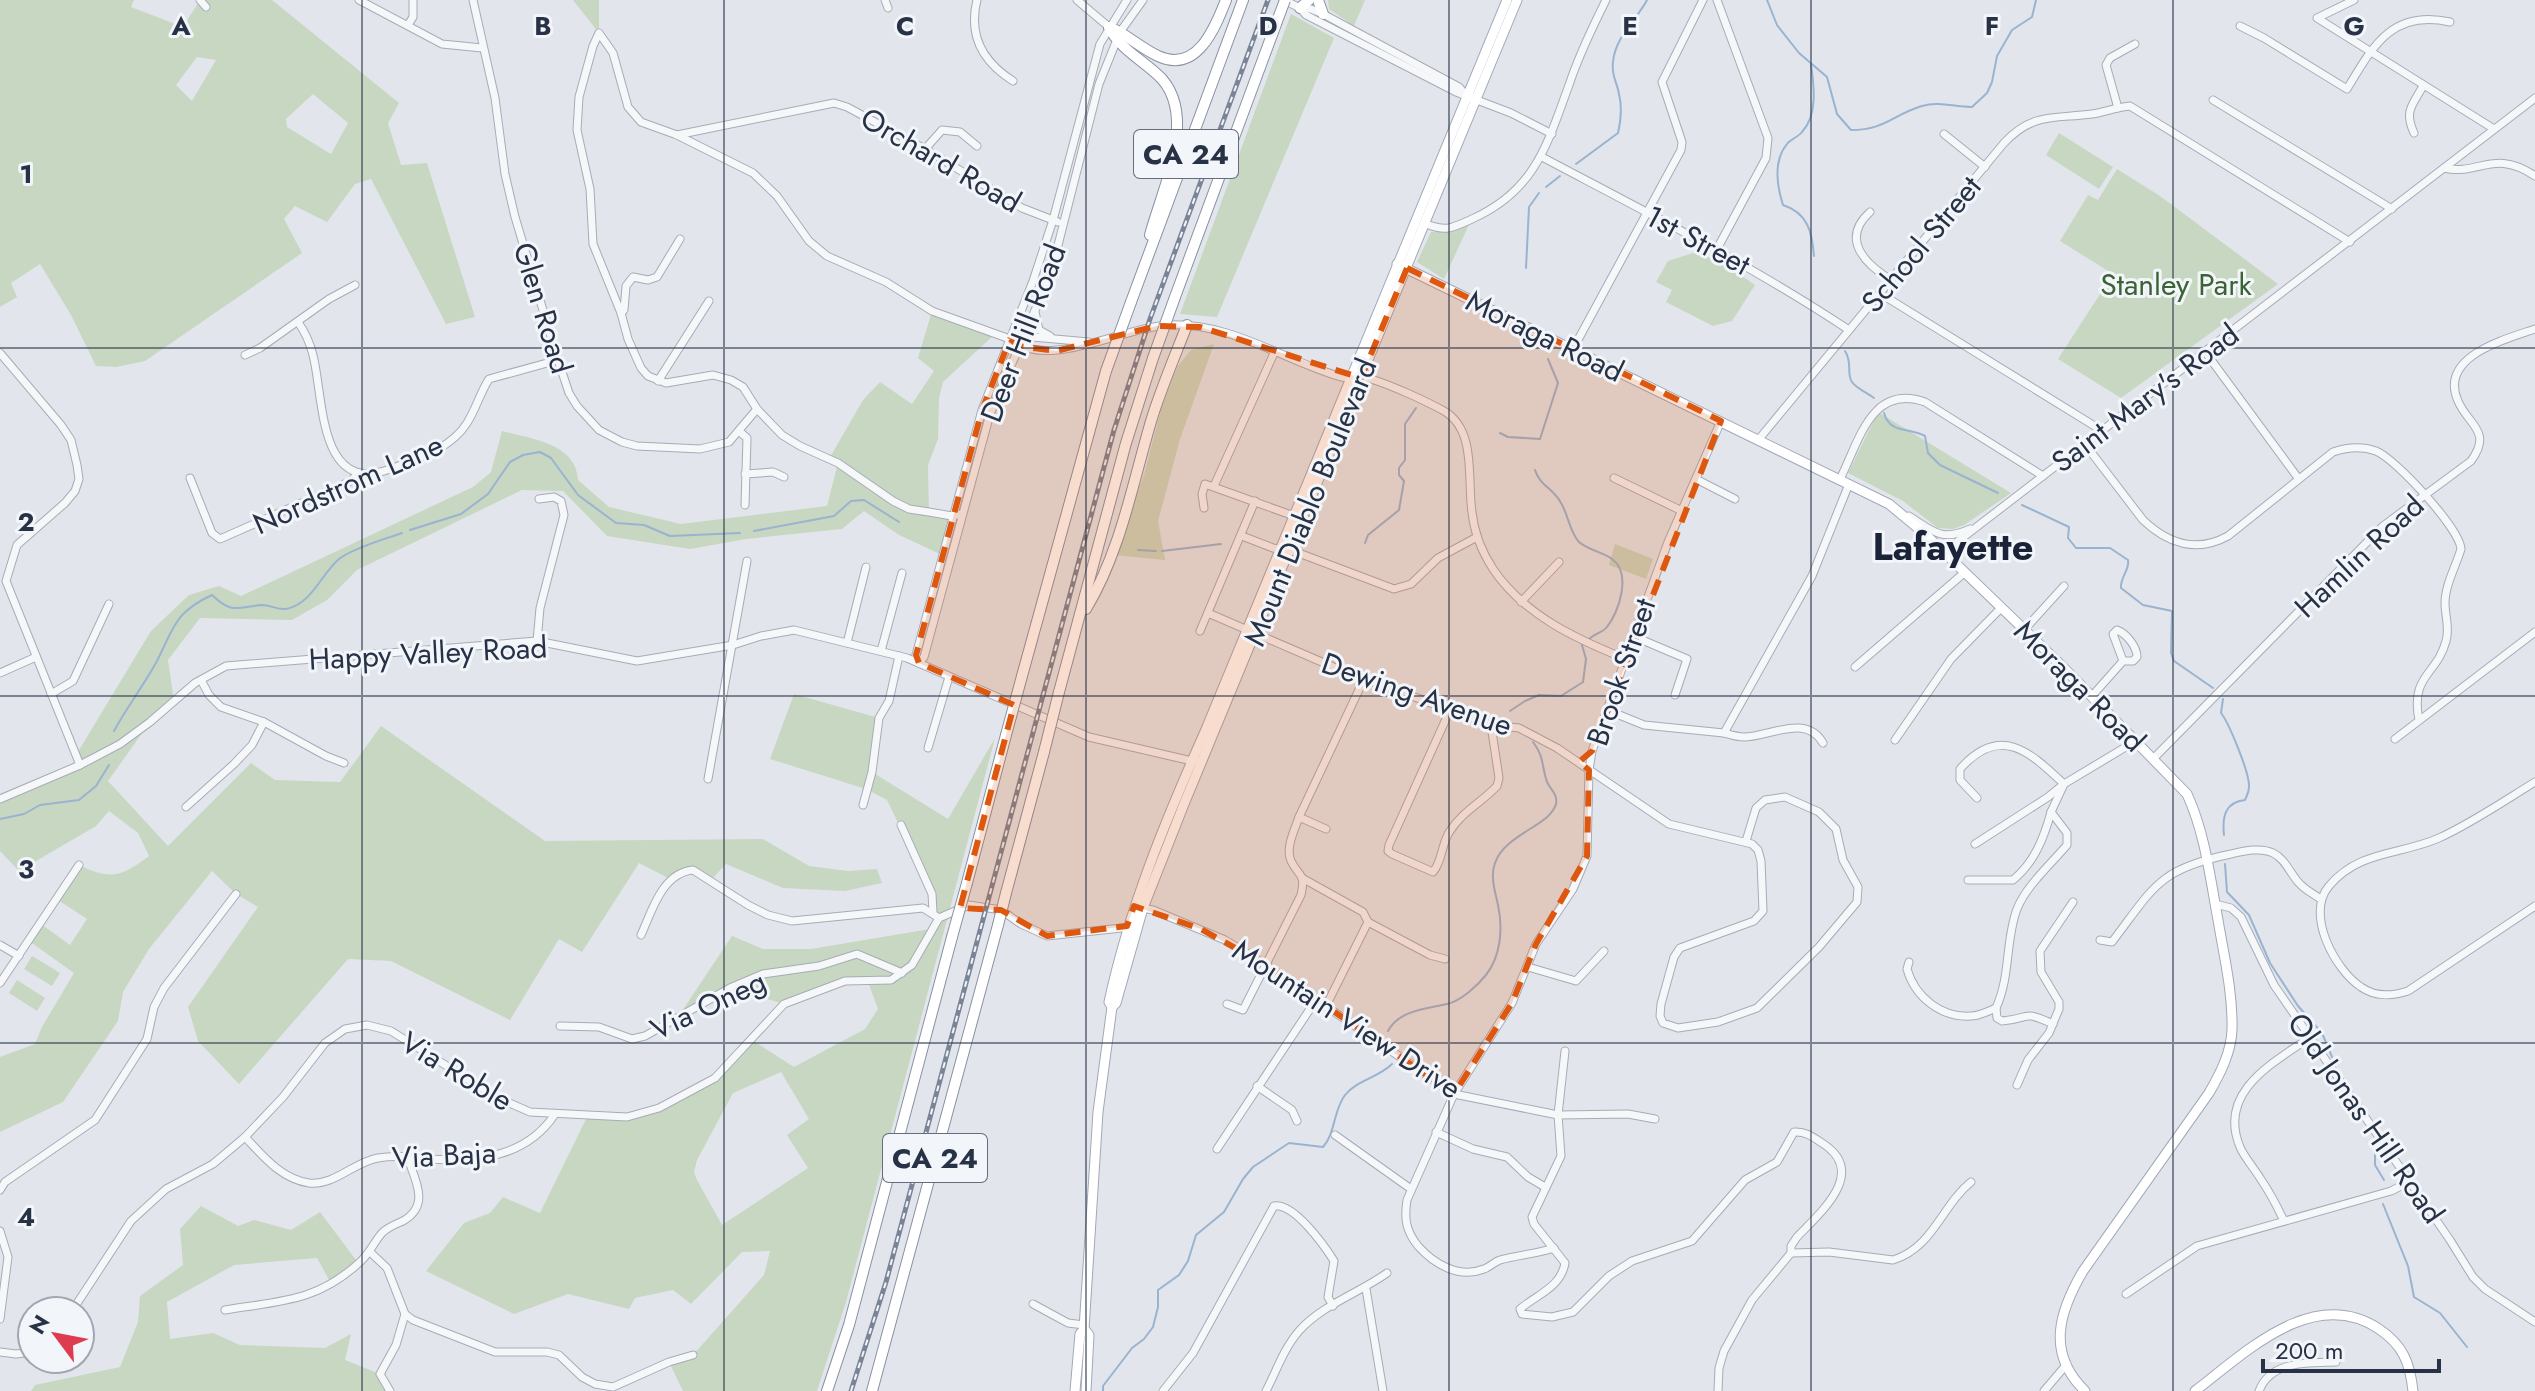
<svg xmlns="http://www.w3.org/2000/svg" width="2535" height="1391" font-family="Jost,sans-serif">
<rect width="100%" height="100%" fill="#e2e6ec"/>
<g fill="#c7d7c2" fill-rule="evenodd">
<path d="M0 0H134L131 7 183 27 200 0H272L399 103 388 123 401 165 427 163 475 317 446 324 371 179 355 184 327 222 295 206 284 219 302 253 145 361 116 367 96 366 71 315 40 264 11 283 17 297 0 307ZM197 57 216 60 192 101 176 85ZM313 94 348 123 331 154 287 127 286 119Z"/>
<path d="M573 0H599V33Z"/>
<path d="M1328 0H1365L1354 26 1329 9Z"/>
<path d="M1291 14 1334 38 1217 317 1180 314Z"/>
<path d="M2059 133 2113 167 2099 189 2046 155Z"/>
<path d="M2117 169 2160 196 2278 284 2121 398 2058 359 2113 274 2060 241 2088 195 2098 200Z"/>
<path d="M1471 220 1444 279 1417 262 1431 232H1451Z"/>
<path d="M1696 252 1723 263 1755 285 1732 321 1713 326 1666 302 1672 290 1656 282 1668 261Z"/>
<path d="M932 311 995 334 943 382 939 398 938 439 928 465 929 512 952 516 942 555 899 535 864 511 842 529 746 539 690 549 607 536 563 491 522 490 357 570 327 600 292 620 200 618 168 660 174 701 150 722 108 781 168 846 251 763 275 780 340 782 381 726 545 841 763 839 809 866 848 871 877 869 882 883 845 891 783 888 726 864 711 880 692 870 670 879 639 863 582 952 559 939 510 1020 391 961 348 959 239 1084 198 1041 188 1007 258 907 236 894 212 871 149 949 123 992 118 1021 63 1102 0 1132V1057L35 1044 42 1027 74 973 29 941 41 924 70 945 87 919 58 900 79 865C112 881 122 876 149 856L138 833 109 811 96 826 19 871 0 851V799L80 766 76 755 151 631 189 595 219 586 241 596 473 487 491 472 502 431C531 439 576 443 578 480L609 507 681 524 827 506 838 463 829 459 863 400 880 382 912 404 934 371 918 358Z"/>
<path d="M1214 344 1180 439 1158 521 1165 560 1114 555 1144 475 1161 409 1177 367 1191 350Z"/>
<path d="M1878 412 2011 493 1964 525 1953 529 1938 528 1903 501 1848 473Z"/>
<path d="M1615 544 1653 559 1646 579 1609 565Z"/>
<path d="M794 694 879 718 872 772 948 819 995 738 846 1302 817 1391H683L669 1362 693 1355 764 1275 770 1251 742 1252 691 1304 673 1290 635 1298 629 1309 568 1294 514 1314 426 1271 464 1223 490 1213 503 1197 540 1213 588 1115 627 1117 659 1108 715 1078 752 1040 794 1067 865 1029 878 1009 868 982 845 981 784 1004 729 988 678 1017 732 936 763 949H811L930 929 937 917 932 894 887 800 866 789 770 759ZM781 1072 809 1119 787 1135 808 1168 722 1225 697 1180 694 1172 697 1160 733 1093Z"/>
<path d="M32 956 60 973 52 986 24 969Z"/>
<path d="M17 980 45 998 37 1011 9 993Z"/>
<path d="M201 1206 238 1226 254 1220 291 1230 320 1212 359 1264 332 1285 317 1258 234 1265 167 1302 170 1339 213 1333 240 1345 325 1348 351 1334 345 1360 380 1374 390 1391H31L35 1385 120 1367 138 1322 140 1296 183 1265 180 1229Z"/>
</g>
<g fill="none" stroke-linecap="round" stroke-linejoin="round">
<g stroke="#99b3d0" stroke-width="2">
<path d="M1767 0 1777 25 1799 53 1827 77 1837 114 1851 130C1885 130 1892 115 1922 106 1938 101 1956 107 1972 107L1987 93 1992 82 1997 56 2012 30 2032 17 2036 0"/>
<path d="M1811 65C1814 85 1818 115 1802 132 1798 137 1791 139 1787 144 1773 161 1777 186 1783 205 1808 213 1812 232 1814 256"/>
<path d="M1576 164 1618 133C1621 120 1622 106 1619 94 1617 82 1611 75 1613 62 1615 37 1636 21 1647 0"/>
<path d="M1546 187 1560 176"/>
<path d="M1526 268 1529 207 1539 193"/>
<path d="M1845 351C1853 363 1846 374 1852 382 1856 388 1867 393 1874 398"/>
<path d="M1884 413C1890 434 1908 427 1925 436L1928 453 1940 465 1998 493"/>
<path d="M1500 433 1508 437 1540 439 1558 383 1548 359"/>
<path d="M1535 470C1540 486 1553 488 1561 503 1568 514 1570 533 1579 542 1588 550 1603 552 1612 559 1632 573 1619 612 1607 627 1602 633 1593 634 1587 641"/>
<path d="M2022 505 2069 527 2068 538 2076 548H2110L2128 560C2130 570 2120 577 2121 588L2143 605 2172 611 2171 653 2174 661 2213 688"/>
<path d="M410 530 461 514 488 494 510 462 523 455 540 452 551 458 578 495 616 523 644 525 670 536 740 533"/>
<path d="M754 531 834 516 851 501 864 500 899 522"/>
<path d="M1365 543 1368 535 1399 510 1404 481 1399 475V468L1405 460V424L1416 408"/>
<path d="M1138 550 1156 551"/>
<path d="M1162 551 1221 544"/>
<path d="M2223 699 2221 713C2229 723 2250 774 2249 787 2249 792 2247 795 2245 800 2225 802 2222 817 2224 835"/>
<path d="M1510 711 1525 701 1539 695 1561 696 1583 682 1586 659 1582 645"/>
<path d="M114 731C127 707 144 685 157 661 174 627 175 612 212 595 233 615 237 607 262 605 271 605 277 610 286 609 312 604 321 574 339 559 353 548 385 539 402 533"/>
<path d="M0 819 24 814 40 805 79 800 96 786 109 765"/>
<path d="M2225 864 2227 892 2249 915 2270 963 2298 1006 2322 1033 2332 1057"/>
<path d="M1388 1031C1399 1010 1426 1009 1447 1004 1461 1001 1477 986 1486 975 1501 956 1503 928 1498 905 1495 891 1490 876 1495 863 1505 834 1550 826 1556 804 1558 794 1550 789 1547 782 1541 765 1545 758 1533 742"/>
<path d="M2375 1150V1165L2384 1180"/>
<path d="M2383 1204 2408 1266 2414 1297 2440 1313 2467 1347"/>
<path d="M1103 1391V1386L1132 1348 1144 1339 1153 1327 1158 1307V1290L1179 1275 1188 1261 1196 1235 1224 1212 1243 1179 1253 1167 1289 1143 1323 1147C1336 1132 1333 1111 1345 1095 1357 1080 1378 1078 1392 1064"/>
</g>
<g stroke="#a6acb7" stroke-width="9">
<g id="minor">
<path d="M200 0 206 7"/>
<path d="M359 0 442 44 482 48"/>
<path d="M473 0 495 98 505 174 515 217 558 360 569 393 577 406 599 430 622 442 637 446 700 449 729 442 757 409"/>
<path d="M885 0 888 8"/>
<path d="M977 0C968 36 983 62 1013 81"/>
<path d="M1077 0 1109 27"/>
<path d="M1284 0 1300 8 1306 15 1456 92 1511 113 1552 134"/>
<path d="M2354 0 2317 18 2494 129"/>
<path d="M1300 8 1311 9 1323 14 1459 87 1465 94"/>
<path d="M408 25 413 17V0"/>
<path d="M2240 26 2264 38 2347 89C2373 46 2392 9 2450 22"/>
<path d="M2213 100 2392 209"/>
<path d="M2118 108 2106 65 2110 58 2135 44"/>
<path d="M2414 133C2404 111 2412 106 2423 86"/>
<path d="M1944 134 1985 167"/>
<path d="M677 135 834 103 847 107 925 149 1022 208 1058 222"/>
<path d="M925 149 942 130 960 132 977 146"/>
<path d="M1542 157C1646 212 1751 265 1849 330"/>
<path d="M2444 168C2479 176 2494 148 2535 176"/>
<path d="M1870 212C1840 239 1865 264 1891 280"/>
<path d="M1426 224C1447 232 1452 228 1472 219 1535 191 1547 145 1569 85 1579 55 1592 28 1606 0"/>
<path d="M1717 249 1766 158 1768 138 1717 0"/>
<path d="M1881 294 2101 430"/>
<path d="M1035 312 1039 330 1050 336"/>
<path d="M621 313 624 310 626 286 633 277 648 280 657 277 680 239"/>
<path d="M298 322C305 332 310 343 313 355 324 398 318 496 390 469 417 459 451 449 467 423 476 409 480 393 489 379L558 360"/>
<path d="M1021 336 1089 342"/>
<path d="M1573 349 1681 150 1682 142 1662 82 1703 0"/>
<path d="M0 353 61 425 71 440 77 465 79 479 75 491 65 503 17 545 6 581 80 765"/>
<path d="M2206 353 2298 478"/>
<path d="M245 355 260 348 329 299 355 285"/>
<path d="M658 381 709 301"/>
<path d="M740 432 747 438 745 505"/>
<path d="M1759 439 2004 143C2033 112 2055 119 2092 114 2105 112 2117 107 2130 106L2350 242"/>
<path d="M2084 443 2143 520C2168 544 2197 553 2228 536L2333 452C2348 447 2362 446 2376 451 2396 459 2460 529 2461 549 2456 566 2445 585 2445 603 2445 616 2450 628 2446 641 2437 675 2410 675 2419 720"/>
<path d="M745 474 773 472 784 477"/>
<path d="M190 478 212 533 220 539 351 481 358 473"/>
<path d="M1614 478 1682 511"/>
<path d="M1696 479 1735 499"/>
<path d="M1840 479C1859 442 1871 383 1925 402L2043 476"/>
<path d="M1214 486 1275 351"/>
<path d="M1204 508 1202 494 1205 484 1294 516"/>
<path d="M962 514 952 516 929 512 909 509 893 501 838 463 800 446 782 435 757 409 743 387 731 380 713 375 666 383 648 376 641 368 628 339 621 313 593 244 590 189 577 130 579 97 593 46 599 33 613 53 628 107 641 122 677 135 753 173 777 196 809 241 827 256 886 282 932 311 1010 339C1047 371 1123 327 1168 325 1231 322 1283 360 1341 377 1351 380 1362 376 1371 379 1393 386 1424 400 1444 411 1477 430 1467 480 1472 512 1474 532 1482 552 1493 569 1524 615 1576 639 1626 659"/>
<path d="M1909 516C1933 531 1941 542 1970 529"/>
<path d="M1242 536 1273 548 1296 552 1394 589 1411 584 1438 558 1477 537"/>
<path d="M1944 552 2535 98"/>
<path d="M1521 602 1559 562"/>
<path d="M1208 613 1338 669 1491 725 1519 728 1557 748 1669 824 1752 844 1758 850 1761 861 1763 911 1754 921 1680 948 1674 957 1661 1004 1660 1016 1663 1023 1678 1028 1718 1022 1757 1008 1819 947 1857 902 1858 887 1843 860 1836 829 1819 812 1785 797 1765 800 1756 808 1746 841"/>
<path d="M2024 630 2064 586"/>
<path d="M1200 631 1255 501"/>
<path d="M1635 637 1687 659 1675 695"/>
<path d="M537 641 540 608 564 515 561 501 554 497 539 499"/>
<path d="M847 643 866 567"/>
<path d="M881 651 902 573"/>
<path d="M919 663 924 657 990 414 1043 292 1055 257 1099 84 1120 32 1143 0"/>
<path d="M919 663 916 655 982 410 1033 281 1053 220 1100 44 1127 0"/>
<path d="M1855 667 1964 573"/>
<path d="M0 673 36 657"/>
<path d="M201 680 209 695 221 707 264 722 326 756 344 763"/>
<path d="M51 694 73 681 109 604"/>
<path d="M2092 696 2123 661H2133L2137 657C2137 647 2127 634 2117 630L2113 634 2123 661"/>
<path d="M1450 710 1389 845 1388 851 1392 854 1433 872C1443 860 1441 844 1450 831 1462 812 1482 802 1497 786L1499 778 1491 725"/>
<path d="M1607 710 1644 725 1724 733C1731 735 1737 737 1744 737 1769 737 1806 713 1823 743"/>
<path d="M1724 733 1812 576 1849 484"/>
<path d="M2395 739 2535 632"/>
<path d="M1895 740 1951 659 2001 608"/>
<path d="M928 748 949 677"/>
<path d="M2153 759 2383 526 2471 461C2493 431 2468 425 2458 401 2438 356 2506 339 2535 329"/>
<path d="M708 779 747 561"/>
<path d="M2535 782C2504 801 2472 823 2439 838 2401 855 2359 850 2329 886 2305 914 2335 970 2361 987 2375 997 2393 996 2408 991L2535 906"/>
<path d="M0 799 80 765 120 744 150 722 195 683 226 666 537 641 637 661 733 645 761 636 794 630 907 658 1089 737 1196 762"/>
<path d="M863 805 872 772 879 718 889 701 899 656"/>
<path d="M186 807 234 764 252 745 264 722"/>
<path d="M1299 817 1326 829"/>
<path d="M901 825 932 894 933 912"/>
<path d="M1975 844 2048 797 2064 784C2029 751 2000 724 1960 769V780L1977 798"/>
<path d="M1302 878 1363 912 1368 922 1326 1006"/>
<path d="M1968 880H2013C2034 863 2044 838 2051 812"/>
<path d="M2215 904 2231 908 2241 917 2274 985 2450 1240 2473 1277 2485 1289 2535 1322"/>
<path d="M1142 908 1153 910 1225 940 1266 965 1454 1094 1558 1115 1628 1114 1655 1119"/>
<path d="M1368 922 1430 955 1445 959"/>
<path d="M641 935C652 911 662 873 693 870L748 905 768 915 792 921 923 908 939 918"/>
<path d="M2100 940 2112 942C2154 887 2158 869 2231 854 2244 851 2261 847 2273 853 2286 859 2291 876 2301 885 2307 891 2315 895 2321 899"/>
<path d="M0 945 19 956"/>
<path d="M1909 962 1907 969C1915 997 1941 1018 1971 1016 1979 1016 1989 1011 1996 1008 2011 975 2005 941 2017 909 2026 886 2051 864 2067 845V833L2051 812 2064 784 2134 742"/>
<path d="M1528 967 1576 981 1604 951"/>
<path d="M0 983 79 865"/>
<path d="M1227 1004 1243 1010 1301 895C1306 873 1299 877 1291 861 1285 848 1295 829 1299 817L1365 677"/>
<path d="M1996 1008 1997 1018 2002 1021C2031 1019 2021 1009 2053 1024"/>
<path d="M560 1026 599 1027 632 1039 645 1036 730 988 763 974 819 966 857 954 902 973"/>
<path d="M1565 1051 1558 1115 1561 1156 1532 1217 1534 1224 1565 1263C1561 1287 1538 1294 1520 1309L1522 1314 1552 1317 1573 1312 1609 1276 1632 1261 1692 1241 1745 1180 1777 1162 1794 1132C1805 1131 1813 1137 1822 1143 1868 1172 1822 1211 1797 1237L1791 1246V1253"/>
<path d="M2017 1085 2028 1060 2049 1033 2059 1009V1002L2041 972 2040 951 2073 902"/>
<path d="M1257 1086 1292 1110 1297 1121"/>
<path d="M1436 1132 1473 1149 1507 1157 1528 1177 1545 1187"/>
<path d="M1335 1135 1411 1189"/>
<path d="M245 1137C263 1156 281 1179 309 1183 334 1186 354 1162 378 1158 395 1155 411 1157 428 1159 476 1162 526 1158 555 1114"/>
<path d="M1217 1149 1316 1000"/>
<path d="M0 1190 5 1182 95 1120 147 1039 154 1007 164 988 236 894"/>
<path d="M2284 1221C2277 1206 2269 1191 2260 1178 2254 1168 2244 1157 2240 1147 2217 1092 2273 1063 2309 1038"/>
<path d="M0 1231 8 1257 0 1319"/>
<path d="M1554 1248C1536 1254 1518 1255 1500 1260 1494 1262 1490 1267 1484 1269 1459 1279 1434 1264 1418 1246 1406 1231 1404 1219 1407 1200L1454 1094 1512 1003 1536 944 1573 889 1587 856 1589 770 1592 751 1668 542 1721 421"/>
<path d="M370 1252 387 1268 405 1314 413 1320 495 1352H547L559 1355 582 1377 595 1384 613 1387 669 1362 693 1355"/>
<path d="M1791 1253 1829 1252 1893 1260C1933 1248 1942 1205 1971 1182"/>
<path d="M1366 1289 1383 1391"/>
<path d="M2126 1294 2197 1246 2391 1191 2409 1182"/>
<path d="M1033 1304 1068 1323 1084 1325"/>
<path d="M225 1310C280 1301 317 1302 360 1262 370 1253 374 1242 382 1233 388 1227 396 1224 403 1221 431 1205 415 1180 407 1156"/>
<path d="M72 1311 131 1221 166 1189 213 1164 245 1137 283 1097 325 1043 345 1029 367 1025 391 1031 498 1098 530 1112 627 1117 659 1108 715 1078 784 1004 845 981 891 980 912 965 939 918 969 905 1001 910 1021 924 1047 936 1131 927"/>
<path d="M0 1352 16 1354 32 1352"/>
<path d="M390 1391 380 1374 396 1345 405 1314"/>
<path d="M1163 1391 1193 1353 1274 1206C1294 1203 1324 1245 1334 1261L1328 1297 1333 1306"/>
<path d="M1266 1391C1276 1372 1284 1348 1299 1331 1322 1305 1359 1293 1387 1273"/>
<path d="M1718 1391 1719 1368 1724 1351 1752 1300 1791 1253"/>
<path d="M2044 1391 2067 1364"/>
<path d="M2259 1391C2271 1360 2308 1363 2336 1362"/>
</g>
</g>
<g stroke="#a0a9b9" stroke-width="11">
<g id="major">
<path d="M1397 264 1889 504 1924 533 2063 667 2187 794C2205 833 2210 877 2218 920 2224 956 2233 993 2232 1030 2231 1053 2220 1074 2209 1093L2083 1271C2059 1312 2046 1353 2085 1391"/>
<path d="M1112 1007 1116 1003 1143 908 1184 804 1517 0"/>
<path d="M1084 1329 1089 1335 1086 1391"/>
<path d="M1075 1391 1080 1334 1084 1329 1098 1112 1112 1007 1109 1002C1130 905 1167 817 1207 727L1507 0"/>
<path d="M2195 1391C2245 1353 2313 1285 2379 1329 2403 1345 2410 1363 2413 1391"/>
</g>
</g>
<g stroke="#8792a4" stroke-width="12">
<g id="highway">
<path d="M1318 0 1323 14"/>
<path d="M1300 8 1309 0"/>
<path d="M1109 27C1121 51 1144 60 1162 79 1197 119 1162 190 1150 235"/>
<path d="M1109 27C1127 34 1140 48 1158 56 1197 74 1215 28 1226 0"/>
<path d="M1175 297 1276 24"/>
<path d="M1131 302 1243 0"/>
<path d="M1086 609C1121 551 1133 481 1152 418 1162 386 1175 356 1187 325"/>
<path d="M1022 676 1106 371"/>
<path d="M1059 692 1126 443 1153 358"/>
<path d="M967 883 1006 735"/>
<path d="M1006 893 1044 752"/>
<path d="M827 1391 849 1325 952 937"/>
<path d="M872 1391 998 925"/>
</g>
</g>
<use href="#minor" stroke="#f5f7f9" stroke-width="7"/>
<use href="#major" stroke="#fff" stroke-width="9"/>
<use href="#highway" stroke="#fff" stroke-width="10"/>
<g stroke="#798497" stroke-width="5">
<path id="rail" d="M851 1391 886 1282 1114 430 1150 319 1268 0"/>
</g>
<use href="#rail" stroke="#f2f5f9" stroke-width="2" stroke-dasharray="6" stroke-linecap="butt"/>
<g stroke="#8792a4" stroke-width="12" stroke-linecap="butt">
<g id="highway-bridge">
<path d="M1276 24 1285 0"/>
<path d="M1153 358 1175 297"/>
<path d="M1106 371 1131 302"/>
<path d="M1006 735 1022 676"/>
<path d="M1044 752 1059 692"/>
<path d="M998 925 1006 893"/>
<path d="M952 937 967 883"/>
</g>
</g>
<use href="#highway-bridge" stroke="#fff" stroke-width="10"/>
</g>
<path fill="#de570f" fill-opacity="0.2" stroke="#de570f" stroke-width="6" stroke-dasharray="16 10" stroke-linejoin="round" d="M1407 268 1721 421 1592 751 1579 762 1589 770 1587 856 1536 944 1512 1003 1454 1094 1266 965 1201 929 1134 906 1127 926 1047 936 1001 910 960 908 1014 705 919 663 916 655 982 410 1010 339 1019 346 1056 351 1157 326 1200 327 1361 378Z"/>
<path fill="none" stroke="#283246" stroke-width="2" stroke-opacity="0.55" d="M362 0V1391M724 0V1391M1086 0V1391M1449 0V1391M1811 0V1391M2173 0V1391M0 348H2535M0 696H2535M0 1043H2535"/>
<g text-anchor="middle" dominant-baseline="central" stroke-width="6" stroke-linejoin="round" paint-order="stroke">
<g fill="#f2f5f9" stroke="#656c7c" stroke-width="2">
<rect x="1134" y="130" width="104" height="48" rx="6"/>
<rect x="883" y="1134" width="104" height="48" rx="6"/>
</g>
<g font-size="28" font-weight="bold" fill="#283246">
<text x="1186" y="154">CA 24</text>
<text x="935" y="1158">CA 24</text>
</g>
<g font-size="30" fill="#283246" stroke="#f2f5f9">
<text transform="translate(941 160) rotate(30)">Orchard Road</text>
<text transform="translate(1698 240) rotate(28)">1st Street</text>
<text transform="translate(1921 244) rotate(-50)">School Street</text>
<text transform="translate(543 308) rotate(73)">Glen Road</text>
<text transform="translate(1023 333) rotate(-69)">Deer Hill Road</text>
<text transform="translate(1545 336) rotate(26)">Moraga Road</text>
<text transform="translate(2145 398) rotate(-37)">Saint Mary's Road</text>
<text transform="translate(348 484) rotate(-24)">Nordstrom Lane</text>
<text transform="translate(1310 502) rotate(-68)">Mount Diablo Boulevard</text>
<text transform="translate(2359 556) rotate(-43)">Hamlin Road</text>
<text transform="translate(428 653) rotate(-3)">Happy Valley Road</text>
<text transform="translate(1621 672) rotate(-71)">Brook Street</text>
<text transform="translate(2080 686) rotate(45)">Moraga Road</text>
<text transform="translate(1417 694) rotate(19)">Dewing Avenue</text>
<text transform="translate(708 1005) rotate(-25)">Via Oneg</text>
<text transform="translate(1347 1019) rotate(33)">Mountain View Drive</text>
<text transform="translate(457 1071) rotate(31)">Via Roble</text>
<text transform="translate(2366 1118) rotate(55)">Old Jonas Hill Road</text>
<text transform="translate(444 1155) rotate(-3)">Via Baja</text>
</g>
<g font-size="30" fill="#3c6333" stroke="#f2f5f9">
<text x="2176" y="284">Stanley Park</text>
</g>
<g font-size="38" font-weight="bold" fill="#1a2337" stroke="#f2f5f9">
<text x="1953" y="546">Lafayette</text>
</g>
</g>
<g font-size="26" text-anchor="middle" font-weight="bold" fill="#283246" stroke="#f2f5f9" stroke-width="6" stroke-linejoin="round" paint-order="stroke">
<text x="181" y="35">A</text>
<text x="543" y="35">B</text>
<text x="905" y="35">C</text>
<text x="1268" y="35">D</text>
<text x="1630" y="35">E</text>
<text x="1992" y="35">F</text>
<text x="2354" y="35">G</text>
<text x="26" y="183">1</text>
<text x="26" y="531">2</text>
<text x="26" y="878">3</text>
<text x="26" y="1226">4</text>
</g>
<g transform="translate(56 1335) rotate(302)"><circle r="38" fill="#f2f5f9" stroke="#a1a7b1" stroke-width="2"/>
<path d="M0-6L14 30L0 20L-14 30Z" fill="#de3a50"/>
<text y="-12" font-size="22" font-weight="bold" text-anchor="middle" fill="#283246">N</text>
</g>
<path d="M2263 1359v12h176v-12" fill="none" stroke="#283246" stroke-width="4"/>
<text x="2275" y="1359" font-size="24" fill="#283246" stroke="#f2f5f9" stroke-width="6" paint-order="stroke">200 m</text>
</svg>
